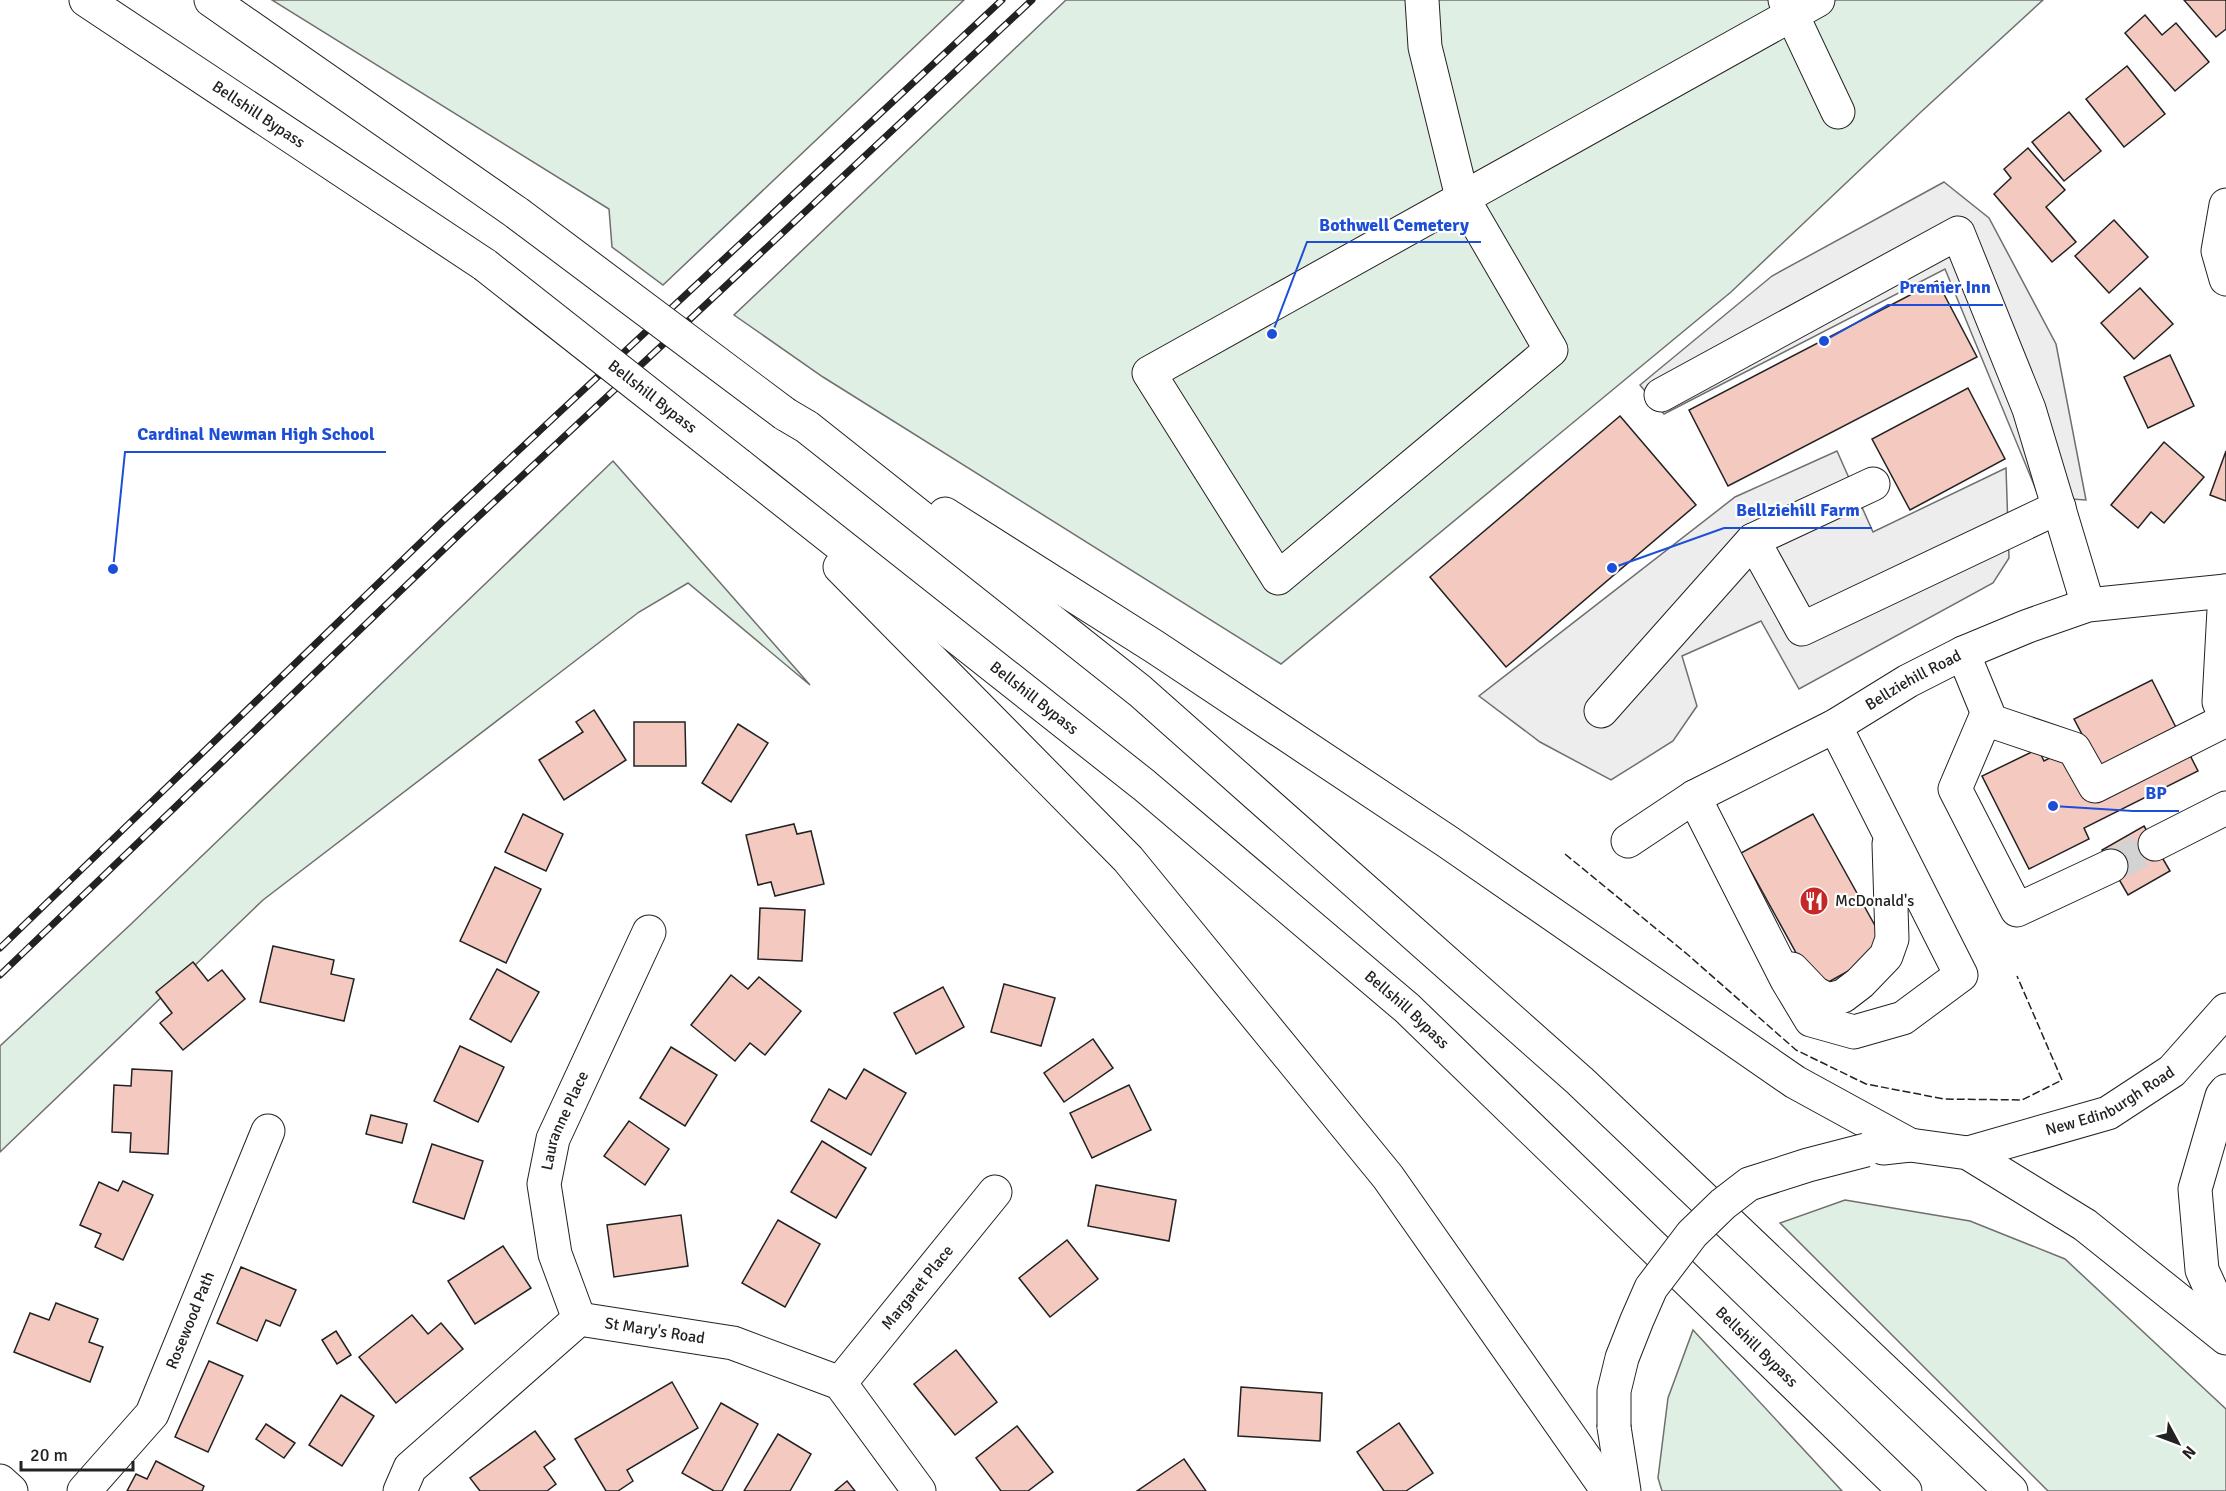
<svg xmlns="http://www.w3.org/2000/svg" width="2226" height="1491" font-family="Signika,sans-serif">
<rect width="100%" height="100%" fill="#fff"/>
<g fill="#e0efe3" stroke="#6f6f6f" stroke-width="1.5">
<path d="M272 0H964L663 285 612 247 609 209Z"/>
<path d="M1066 0H2043L1922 111 1731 292 1281 664 823 377 734 315Z"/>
<path d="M613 461 810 685 688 583 639 612 263 900 0 1152V1046L130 925Z"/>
<path d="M1845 1200 1970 1221 2065 1259 2226 1409V1491H2048L1780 1223Z"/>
<path d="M1693 1330 1842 1491H1662L1658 1478 1668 1398Z"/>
</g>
<g fill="#ededed" stroke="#6f6f6f" stroke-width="1.5">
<path d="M1944 182 1989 218 2056 344 2086 500 2039 497 1945 269 1664 414 1640 385 1772 276Z"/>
<path d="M1837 451 1873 532 2006 468 2009 558 1993 583 1799 689 1761 621 1682 656 1697 706 1673 741 1611 780 1540 742 1479 696 1735 497Z"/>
</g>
<g fill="#f3c9c0" stroke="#222" stroke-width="1.5">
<path d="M2184 0H2226V29L2216 37Z"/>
<path d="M2145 15 2162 35 2176 23 2209 62 2175 91 2125 33Z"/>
<path d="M2127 66 2165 114 2124 147 2086 99Z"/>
<path d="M2069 112 2101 151 2064 181 2032 142Z"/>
<path d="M2028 148 2065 190 2046 207 2076 242 2052 262 1994 194 2011 178 2004 169Z"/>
<path d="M2114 220 2148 257 2109 293 2075 256Z"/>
<path d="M1937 281 1977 357 1728 486 1689 410Z"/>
<path d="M2140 288 2173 324 2134 359 2101 323Z"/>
<path d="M2170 355 2194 406 2148 428 2124 377Z"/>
<path d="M1968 388 2005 459 1910 510 1872 439Z"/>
<path d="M1620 416 1696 505 1506 667 1430 577Z"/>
<path d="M2164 442 2204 477 2164 523 2151 512 2138 528 2111 505Z"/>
<path d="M2226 451V501L2210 495Z"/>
<path d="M2152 680 2198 771 2084 828 2089 839 2029 869 1982 776 2038 749 2044 761 2085 740 2074 719Z"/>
<path d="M594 710 626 760 564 800 539 760 583 732 576 722Z"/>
<path d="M634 722H685L686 766H634Z"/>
<path d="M738 724 768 743 731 802 702 783Z"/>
<path d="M523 814 563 834 546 871 505 852Z"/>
<path d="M1813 814 1888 949 1816 989 1741 853Z"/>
<path d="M794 824 797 834 811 831 824 884 775 896 771 882 758 885 746 835Z"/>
<path d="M2144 826 2170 871 2128 895 2102 850Z"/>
<path d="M495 867 541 889 506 963 460 941Z"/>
<path d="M760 908 805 910 802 961 758 959Z"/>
<path d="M273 946 334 960 331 974 354 979 344 1021 260 1002Z"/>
<path d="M193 962 208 981 222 970 245 999 183 1050 160 1023 172 1013 156 992Z"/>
<path d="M497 969 539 992 511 1042 470 1019Z"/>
<path d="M731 975 748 989 759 977 801 1011 765 1055 750 1043 735 1061 691 1025Z"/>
<path d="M1004 984 1055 998 1041 1046 991 1032Z"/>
<path d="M943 987 964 1027 916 1054 894 1013Z"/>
<path d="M1093 1039 1113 1068 1064 1102 1044 1073Z"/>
<path d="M460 1046 504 1067 478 1122 434 1101Z"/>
<path d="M671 1047 717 1075 685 1126 640 1098Z"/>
<path d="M132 1069 172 1071 168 1154 130 1152 131 1133 112 1132 114 1085 131 1086Z"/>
<path d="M864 1069 906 1093 871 1155 811 1121 829 1089 846 1099Z"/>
<path d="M1129 1085 1151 1130 1092 1158 1070 1113Z"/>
<path d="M371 1115 407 1124 402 1143 366 1134Z"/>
<path d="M629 1121 669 1149 645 1185 604 1156Z"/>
<path d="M822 1141 866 1168 836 1218 791 1192Z"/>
<path d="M432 1144 483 1161 464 1219 413 1202Z"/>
<path d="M123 1181 153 1195 123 1260 95 1247 101 1234 80 1225 99 1182 118 1191Z"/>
<path d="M1096 1185 1176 1200 1169 1241 1088 1226Z"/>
<path d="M681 1215 688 1266 614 1277 607 1225Z"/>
<path d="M778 1220 820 1244 785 1307 742 1283Z"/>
<path d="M1067 1240 1098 1279 1050 1317 1019 1278Z"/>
<path d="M503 1246 531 1288 475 1324 448 1281Z"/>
<path d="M241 1267 296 1290 280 1326 266 1320 257 1341 217 1323Z"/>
<path d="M56 1303 98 1319 89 1342 103 1347 90 1382 14 1352 30 1313 49 1320Z"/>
<path d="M412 1315 428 1334 441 1323 463 1349 396 1403 359 1357Z"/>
<path d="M336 1331 351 1355 337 1364 322 1340Z"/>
<path d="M956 1350 997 1402 955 1435 914 1384Z"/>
<path d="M209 1361 243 1376 208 1452 175 1437Z"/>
<path d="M672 1382 698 1428 627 1470 633 1481 618 1491H606L575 1439Z"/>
<path d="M1241 1387 1322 1393 1320 1441 1238 1436Z"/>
<path d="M341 1395 374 1416 342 1466 309 1445Z"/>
<path d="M721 1403 758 1424 722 1491H714L682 1473Z"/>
<path d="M1399 1423 1433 1473 1406 1491H1384L1357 1452Z"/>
<path d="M266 1424 295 1443 284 1458 256 1439Z"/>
<path d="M1017 1426 1053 1472 1028 1491H1001L976 1458Z"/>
<path d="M535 1431 555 1459 544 1467 556 1484 547 1491H480L470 1478Z"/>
<path d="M778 1434 811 1454 790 1491H744Z"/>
<path d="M1184 1459 1206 1491H1137Z"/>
<path d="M156 1461 204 1486 202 1491H127L136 1474 147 1479Z"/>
<path d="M847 1481 855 1491H835Z"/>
</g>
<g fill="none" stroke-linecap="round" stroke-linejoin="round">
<path stroke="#d3d3d3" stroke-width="33" stroke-dasharray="33 16" stroke-linecap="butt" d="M2111 866 2155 844"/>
<g stroke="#222" stroke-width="35">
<g id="minor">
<path d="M1422 0 1425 47 1462 197 1551 350 1278 578 1149 373 1818 0"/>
<path d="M1785 0 1838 112"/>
<path d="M2226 205 2218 251 2226 279"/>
<path d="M1661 395 1958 233 2029 409 2088 605"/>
<path d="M1753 540 1802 629 2059 507"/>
<path d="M2225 591 2219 702 2226 718"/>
<path d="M1963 653 1991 721 2074 749 2095 786 2226 720"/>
<path d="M1601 711 1753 540 1873 484"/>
<path d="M1987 714 1955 789 2017 910 2111 866"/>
<path d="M1694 797 1787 980 1811 1020 1854 1032 1903 1018 1961 975 1835 726"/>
<path id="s1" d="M1628 841 1694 797 1835 726 1908 681 1963 653 2028 626 2088 605 2226 591"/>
<path d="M2155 844 2226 808"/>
<path d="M1792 969 1815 993 1828 1000 1843 996 1860 983 1886 956 1892 939 1889 844"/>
<path id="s2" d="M579 1319 555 1254 544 1184 553 1139 649 932"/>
<path id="s3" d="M840 1383 995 1192"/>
<path d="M0 1481 11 1491"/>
<path id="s4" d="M84 1491 152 1414 268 1131"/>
<path id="s5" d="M400 1491 410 1468 579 1319 733 1343 840 1383 919 1491"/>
</g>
</g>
<g stroke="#222" stroke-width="35">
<g id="major">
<path d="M2226 1091 2222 1096 2195 1189 2202 1270 2226 1323"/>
<path d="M1883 1148 1910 1145 1968 1153 2085 1225 2226 1338"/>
<path id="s6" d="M1968 1153 2108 1113 2172 1071 2226 1010"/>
<path d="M1614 1427 1624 1491"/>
</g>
</g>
<g stroke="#222" stroke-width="35">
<g id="highway">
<path id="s7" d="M86 0 485 265"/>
<path d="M211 0 517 213"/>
<path d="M785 414 807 427 1140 691 1580 1081 2011 1491"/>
<path id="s8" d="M739 465 1144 785 1407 1008 1905 1491"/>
<path d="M945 514 1155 647 1448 842 1795 1082 1910 1145"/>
<path d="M840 567 1128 859 1388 1177 1608 1491"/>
</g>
</g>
<use href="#minor" stroke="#fff" stroke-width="33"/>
<use href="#major" stroke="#fff" stroke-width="33"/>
<use href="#highway" stroke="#fff" stroke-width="33"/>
<g stroke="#222" stroke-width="7">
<g id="rail">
<path d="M0 948 445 519 1002 0"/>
<path d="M0 975 463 531 1032 0"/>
</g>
</g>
<use href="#rail" stroke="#fff" stroke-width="4.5" stroke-dasharray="14" stroke-linecap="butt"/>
<g stroke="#222" stroke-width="35" stroke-linecap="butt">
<path id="major-bridge" d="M1614 1427V1391L1622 1358 1637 1320 1651 1288 1692 1234 1723 1204 1749 1184 1808 1165 1866 1150"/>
</g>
<g stroke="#222" stroke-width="35" stroke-linecap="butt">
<g id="highway-bridge">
<path d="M517 213 785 414"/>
<path id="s9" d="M485 265 739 465"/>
</g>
</g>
<use href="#major-bridge" stroke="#fff" stroke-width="33"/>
<use href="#highway-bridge" stroke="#fff" stroke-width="33"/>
<path stroke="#222" stroke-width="1.5" stroke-dasharray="8 3" stroke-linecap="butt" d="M1565 854 1687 954 1796 1050 1866 1084 1944 1099 2022 1100 2062 1080 2017 976"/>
</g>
<defs>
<g id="restaurant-disc" transform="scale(1.5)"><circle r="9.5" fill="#c62828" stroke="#fff"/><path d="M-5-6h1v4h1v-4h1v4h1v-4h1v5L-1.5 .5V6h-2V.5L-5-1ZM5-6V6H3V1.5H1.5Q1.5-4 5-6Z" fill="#fff"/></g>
</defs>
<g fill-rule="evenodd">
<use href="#restaurant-disc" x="1814" y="901"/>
</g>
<g text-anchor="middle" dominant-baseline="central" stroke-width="4.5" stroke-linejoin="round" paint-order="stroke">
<g font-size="16" fill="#222" stroke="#fff">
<text stroke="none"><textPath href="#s7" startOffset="207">Bellshill Bypass</textPath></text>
<text stroke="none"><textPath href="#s9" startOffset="213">Bellshill Bypass</textPath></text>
<text stroke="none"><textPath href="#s1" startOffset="328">Bellziehill Road</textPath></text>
<text stroke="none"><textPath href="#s8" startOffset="376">Bellshill Bypass</textPath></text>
<text stroke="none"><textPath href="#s8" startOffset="862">Bellshill Bypass</textPath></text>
<text stroke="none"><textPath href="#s6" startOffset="152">New Edinburgh Road</textPath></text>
<text stroke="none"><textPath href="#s2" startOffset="207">Lauranne Place</textPath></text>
<text stroke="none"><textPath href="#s3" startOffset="123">Margaret Place</textPath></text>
<text stroke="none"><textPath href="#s4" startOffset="204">Rosewood Path</textPath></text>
<text stroke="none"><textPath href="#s5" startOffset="327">St Mary's Road</textPath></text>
<text stroke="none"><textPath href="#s8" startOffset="1348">Bellshill Bypass</textPath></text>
</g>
<g font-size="16" fill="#222" stroke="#fff" text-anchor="start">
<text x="1835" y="901">McDonald's</text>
</g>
</g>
<path fill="none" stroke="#1d4ed8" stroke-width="2" d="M1272 334L1307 242H1481M1824 341L1888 305H2003M113 569L125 452H386M1612 568L1724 528H1872M2053 806L2133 811H2179"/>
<g fill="#1d4ed8" stroke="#fff" stroke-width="2">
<circle cx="1272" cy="334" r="6"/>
<circle cx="1824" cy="341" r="6"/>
<circle cx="113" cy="569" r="6"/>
<circle cx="1612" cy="568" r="6"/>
<circle cx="2053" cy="806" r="6"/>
</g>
<g font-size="18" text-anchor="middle" font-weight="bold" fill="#1d4ed8" stroke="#fff" stroke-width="4.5" stroke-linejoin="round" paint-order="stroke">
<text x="1394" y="231">Bothwell Cemetery</text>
<text x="1945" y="293">Premier Inn</text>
<text x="256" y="440">Cardinal Newman High School</text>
<text x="1798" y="516">Bellziehill Farm</text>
<text x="2156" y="799">BP</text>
</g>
<g transform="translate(2178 1443) rotate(131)" stroke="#ffffff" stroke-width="4.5" paint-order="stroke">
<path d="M0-4.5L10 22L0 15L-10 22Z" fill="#222222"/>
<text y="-9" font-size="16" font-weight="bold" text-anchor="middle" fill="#222222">N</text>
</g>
<path d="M21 1461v9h112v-9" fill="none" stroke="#222222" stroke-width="3"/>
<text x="30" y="1461" font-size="18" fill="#222222" stroke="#ffffff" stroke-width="4.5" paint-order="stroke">20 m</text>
</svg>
